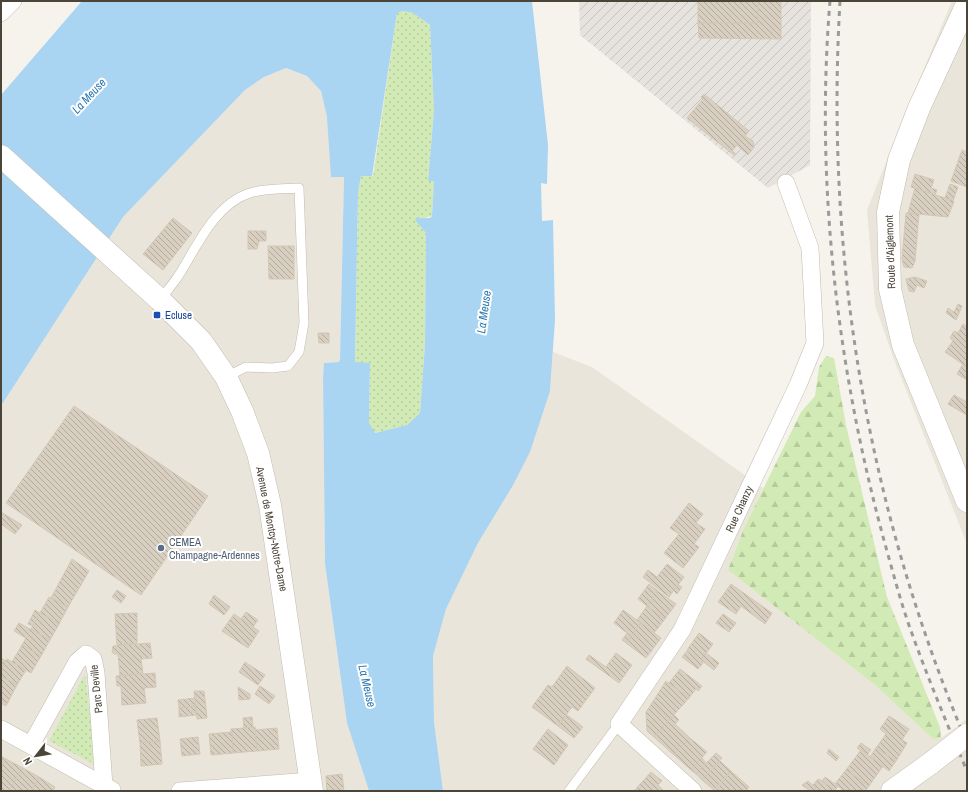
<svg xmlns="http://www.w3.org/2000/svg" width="968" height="792" font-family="'Archivo Narrow',sans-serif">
<defs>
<pattern id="industrial-furrows" width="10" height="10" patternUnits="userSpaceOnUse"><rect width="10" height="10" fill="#e6e2dd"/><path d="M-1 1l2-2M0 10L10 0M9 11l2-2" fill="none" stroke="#c7c3be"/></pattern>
<pattern id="grass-dots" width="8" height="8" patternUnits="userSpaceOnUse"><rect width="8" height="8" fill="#d2eab5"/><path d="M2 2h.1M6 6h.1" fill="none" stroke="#b6ca9c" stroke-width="1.8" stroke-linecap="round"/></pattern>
<pattern id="forest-firs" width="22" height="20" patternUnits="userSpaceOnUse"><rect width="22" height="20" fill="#d2eab5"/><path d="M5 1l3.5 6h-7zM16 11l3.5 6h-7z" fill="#b6ca9c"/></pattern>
<pattern id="building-back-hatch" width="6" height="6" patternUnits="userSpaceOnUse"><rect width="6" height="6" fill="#d8cfc1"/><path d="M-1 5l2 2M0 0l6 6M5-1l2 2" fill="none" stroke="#b1aa9e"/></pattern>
</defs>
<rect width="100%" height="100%" fill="#f6f3ec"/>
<g fill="#eae5da">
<path d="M952 1H967V544L893 357 875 305 867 210 906 112Z"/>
<path d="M286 68 307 76 321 91 327 117 344 177 340 359 339 362 324 363 323 377 325 564 347 723 369 791H1V406L123 217 245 90 264 77Z"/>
<path d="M553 352 592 367 763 488 744 528 728 570 875 685 933 739 941 738 967 719V791H443L434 722 433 656 446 609 478 543 512 487 550 391Z"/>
</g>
<path fill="url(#industrial-furrows)" d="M579 1H811L810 165 768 188 580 35Z"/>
<g fill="url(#grass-dots)">
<path d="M403 11 413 13 430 25 434 111 428 180 434 181 432 216 415 220 426 233 425 344 420 413 407 425 374 433 369 423 370 363H355L358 192 361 176H373L397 13Z"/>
<path d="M85 674 96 765 49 741Z"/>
</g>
<path fill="url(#forest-firs)" d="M826 356 834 358 846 425 887 597 940 727 941 738 933 739 875 685 728 570 744 528 801 412 815 396 819 367Z"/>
<path fill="#a9d4f2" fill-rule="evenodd" d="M82 1H532L548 145 547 184 541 183 542 221 553 220 555 320 550 391 530 452 512 487 478 543 446 609 433 656 434 722 443 791H369L347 723 325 564 323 377 324 363 339 362 340 359 344 177H331L327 117 321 91 307 76 286 68 264 77 245 90 123 217 1 406V95ZM403 11 413 13 430 25 434 111 428 181H434L432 216 430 218H416L415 220 426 233 425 344 420 413 407 425 375 433 369 423 370 363 355 362 358 192 361 176H372L397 13Z"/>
<g fill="url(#building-back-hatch)" stroke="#d3c7b4">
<rect x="698" y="1" width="60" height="22"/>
<path d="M758 1H781V39L699 38 698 23H758Z"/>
<path d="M704 94 749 131 745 136 753 141 754 147 748 155 737 145 732 151 735 153 734 155 687 118 703 99 701 97Z"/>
<path d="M962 150 967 152V187L951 181Z"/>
<path d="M915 174 934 180 931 188 937 190 935 195 911 187Z"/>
<path d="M950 184 958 187 953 201 945 198Z"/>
<path d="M915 188 954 201 948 217 908 213Z"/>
<path d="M906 213 919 214 915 261 912 268 904 267 902 259Z"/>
<path d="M173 218 192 233 163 270 143 254Z"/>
<path d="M248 231H266V241H259L257 249H248Z"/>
<path d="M268 246H294V279H269Z"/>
<path d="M915 277 927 281 924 288 917 285 914 292 909 291 906 279Z"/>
<path d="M958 304 962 306 956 320 946 313 948 308 954 312Z"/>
<path d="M963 324 967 327V367L945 352 953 341 950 338 954 331 958 333Z"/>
<path d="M318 333H329V343H319Z"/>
<path d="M963 364 967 367V380L957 374Z"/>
<path d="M954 395 967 402V415L948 404Z"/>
<path d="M74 406 208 496 141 595 6 503Z"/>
<path d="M689 503 703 514 696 523 705 529 694 544 699 547 683 568 664 553 679 534 670 528Z"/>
<path d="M1 512 22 525 15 534 1 524Z"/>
<path d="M72 559 89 571 68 607 51 598Z"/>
<path d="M667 564 684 577 669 597 643 577 648 570 657 577Z"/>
<path d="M649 584 658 591 647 606 638 599Z"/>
<path d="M731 584 772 613 765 624 741 606 736 614 718 602Z"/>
<path d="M678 585 682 587 677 594 674 591Z"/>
<path d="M117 590 126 596 121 603 112 597Z"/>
<path d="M658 591 676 604 665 619 647 606Z"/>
<path d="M214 595 230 607 224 615 209 604Z"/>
<path d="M49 597 68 607 59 624 40 613Z"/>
<path d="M647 606 665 619 654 633 637 620Z"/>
<path d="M35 610 40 613 33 626 28 624Z"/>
<path d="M623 610 641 623 631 636 614 623Z"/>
<path d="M246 612 258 620 253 627 241 619Z"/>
<path d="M40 613 59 624 50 640 31 629Z"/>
<path d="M137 613V643L117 645 115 614Z"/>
<path d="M234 614 259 631 248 648 222 631Z"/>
<path d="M723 614 736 623 729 632 716 623Z"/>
<path d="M19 623 50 640 41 656 22 645 26 638 14 631Z"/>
<path d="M641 623 661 638 646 658 626 643Z"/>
<path d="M627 633 631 636 626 643 622 640Z"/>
<path d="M699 633 713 644 701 660 687 650Z"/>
<path d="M150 643 152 658 141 659 143 673 120 676 118 654H114L112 652 113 646Z"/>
<path d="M22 645 41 656 31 673 12 662Z"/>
<path d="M687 651 703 663 698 669 682 657Z"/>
<path d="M616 653 632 665 619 683 586 659 589 655 606 667Z"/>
<path d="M706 653 719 663 714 670 701 660Z"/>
<path d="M1 658 6 661 2 668 1 667Z"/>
<path d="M7 659 26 670 17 685 1 676V670Z"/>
<path d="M245 662 265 675 258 685 239 672Z"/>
<path d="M567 666 595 688 578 711 572 707 558 726 532 707 548 685 552 687Z"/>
<path d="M680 669 702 686 698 691 696 689 689 698 669 683Z"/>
<path d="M155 673 156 687 144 688 146 703 122 705 121 686H117L116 676Z"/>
<path d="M1 676 17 685 6 706 1 703Z"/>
<path d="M666 681 689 698 670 719 652 703Z"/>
<path d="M260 686 275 696 269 704 255 694Z"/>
<path d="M238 687 250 694V699L239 700Z"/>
<path d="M194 691H204L207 718 197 719Z"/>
<path d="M195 698V706L179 708 178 700Z"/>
<path d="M652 703 670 719 654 737 647 731 646 712Z"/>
<path d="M195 706 196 715 179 717V708Z"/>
<path d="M567 715 583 727 574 738 558 726Z"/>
<path d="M674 715 679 720 675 724 690 738 674 755 654 737Z"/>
<path d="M889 716 909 729 902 740 907 743 896 761 876 748 886 734 880 729Z"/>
<path d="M252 717 253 727 244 728 243 718Z"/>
<path d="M157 718 160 741 140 743 137 720Z"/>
<path d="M255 727 257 751 233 753 231 729Z"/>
<path d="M277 728 279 749 257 751 255 730Z"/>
<path d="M548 729 568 745 554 765 533 749Z"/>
<path d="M232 732 233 753 211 755 209 734Z"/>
<path d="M198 737 200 754 182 756 180 739Z"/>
<path d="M690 738 707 752 691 770 674 755Z"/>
<path d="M160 741 162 764 141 766 140 743Z"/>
<path d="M861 743 871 750 867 755 857 748Z"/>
<path d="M876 748 896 761 889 771 870 757Z"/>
<path d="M829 749 839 757 836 761 827 753Z"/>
<path d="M861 750 883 766 869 786 846 770Z"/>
<path d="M716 753 722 758 702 780 696 774Z"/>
<path d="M1 756 6 759 1 768Z"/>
<path d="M702 758 706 763 696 774 691 770Z"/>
<path d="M6 759 23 768 9 791H1V768Z"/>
<path d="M720 761 731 771 714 790 702 780Z"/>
<path d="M23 768 39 777 31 791H15L10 789Z"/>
<path d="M846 770 869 786 865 791H844L835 784Z"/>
<path d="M731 771 749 787 746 791H715Z"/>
<path d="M651 772 662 781 658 785 664 791H634Z"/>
<path d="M342 774 344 791H327L326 776Z"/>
<path d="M39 777 55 787 53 791H31Z"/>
<path d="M825 777 838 786 835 791 822 781Z"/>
<path d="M818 779 822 781 836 791H814L816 788 813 785Z"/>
<path d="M808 781 816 788 814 791H810L802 785Z"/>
</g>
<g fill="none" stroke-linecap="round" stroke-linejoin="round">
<g stroke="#c2bbae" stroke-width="10">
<g id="service">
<path d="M160 300C166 292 172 285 177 278 196 249 214 204 250 193 266 188 283 189 299 188L304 323 299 352 288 366 272 368 246 367 226 377"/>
<path d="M569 791 619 724"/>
</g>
</g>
<g stroke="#c2bbae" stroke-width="18">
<g id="minor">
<path d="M1 13 13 1"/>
<path d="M1 729 112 790"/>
<path d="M31 745 77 662 86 654 93 659 96 673 104 786"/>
<path d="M180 791 311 781"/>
<path d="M693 791 619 724 682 630 798 385 815 343 810 248 786 183"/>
</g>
</g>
<g stroke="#c2bbae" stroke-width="23">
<g id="tertiary">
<path d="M967 4 919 108 899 160 888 212 890 289 903 345 967 501"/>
<path d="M1 156 160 300 201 341 226 377 242 411 258 453 270 505 312 791"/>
<path d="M892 791 931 763"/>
</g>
</g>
<use href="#service" stroke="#fff" stroke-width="9"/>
<use href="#minor" stroke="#fff" stroke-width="17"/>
<use href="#tertiary" stroke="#fff" stroke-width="22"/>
<g stroke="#9a9a9a" stroke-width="3" stroke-dasharray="5 5" stroke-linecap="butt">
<path d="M830 1C815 182 837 369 885 544 893 572 900 600 910 628 927 676 947 724 967 771"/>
<path d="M840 1C825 257 867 507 967 743"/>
</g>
<g stroke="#c2bbae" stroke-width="23" stroke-linecap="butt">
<path id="tertiary-bridge" d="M931 763 967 735"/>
</g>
<use href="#tertiary-bridge" stroke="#fff" stroke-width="22"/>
</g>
<rect fill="#1a4fb4" stroke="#fff" stroke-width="1.5" x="153" y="311" width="8" height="8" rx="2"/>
<circle fill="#5c6f8a" stroke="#fff" stroke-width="1.5" cx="161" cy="548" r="4"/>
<g text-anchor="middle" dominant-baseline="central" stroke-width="4" stroke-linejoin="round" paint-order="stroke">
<g font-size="11" fill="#4b4439" stroke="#fff">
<text transform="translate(890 252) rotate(-92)">Route d'Aiglemont</text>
<text transform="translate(739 509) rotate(-65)">Rue Chanzy</text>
<text transform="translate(272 529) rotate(79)">Avenue de Montcy-Notre-Dame</text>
<text transform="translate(96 689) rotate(-96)">Parc Deville</text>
</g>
<g font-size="11" fill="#164399" stroke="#fff" text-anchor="start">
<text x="165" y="315">Ecluse</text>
</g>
<g font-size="11" fill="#4e5e75" stroke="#fff" text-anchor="start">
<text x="169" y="542">CEMEA<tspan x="169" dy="13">Champagne-Ardennes</tspan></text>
</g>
<g font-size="12" font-style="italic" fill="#2e7ab2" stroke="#fff">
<text transform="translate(89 96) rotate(-47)">La Meuse</text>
<text transform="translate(484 312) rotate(-82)">La Meuse</text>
<text transform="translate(367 686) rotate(77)">La Meuse</text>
</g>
</g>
<rect width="968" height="792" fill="none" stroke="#4b4439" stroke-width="4"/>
<g transform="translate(36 756) rotate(239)" stroke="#ffffff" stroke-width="3" paint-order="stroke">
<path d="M0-3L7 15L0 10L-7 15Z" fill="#4b4439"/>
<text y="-6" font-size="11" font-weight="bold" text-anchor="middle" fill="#4b4439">N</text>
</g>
</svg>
